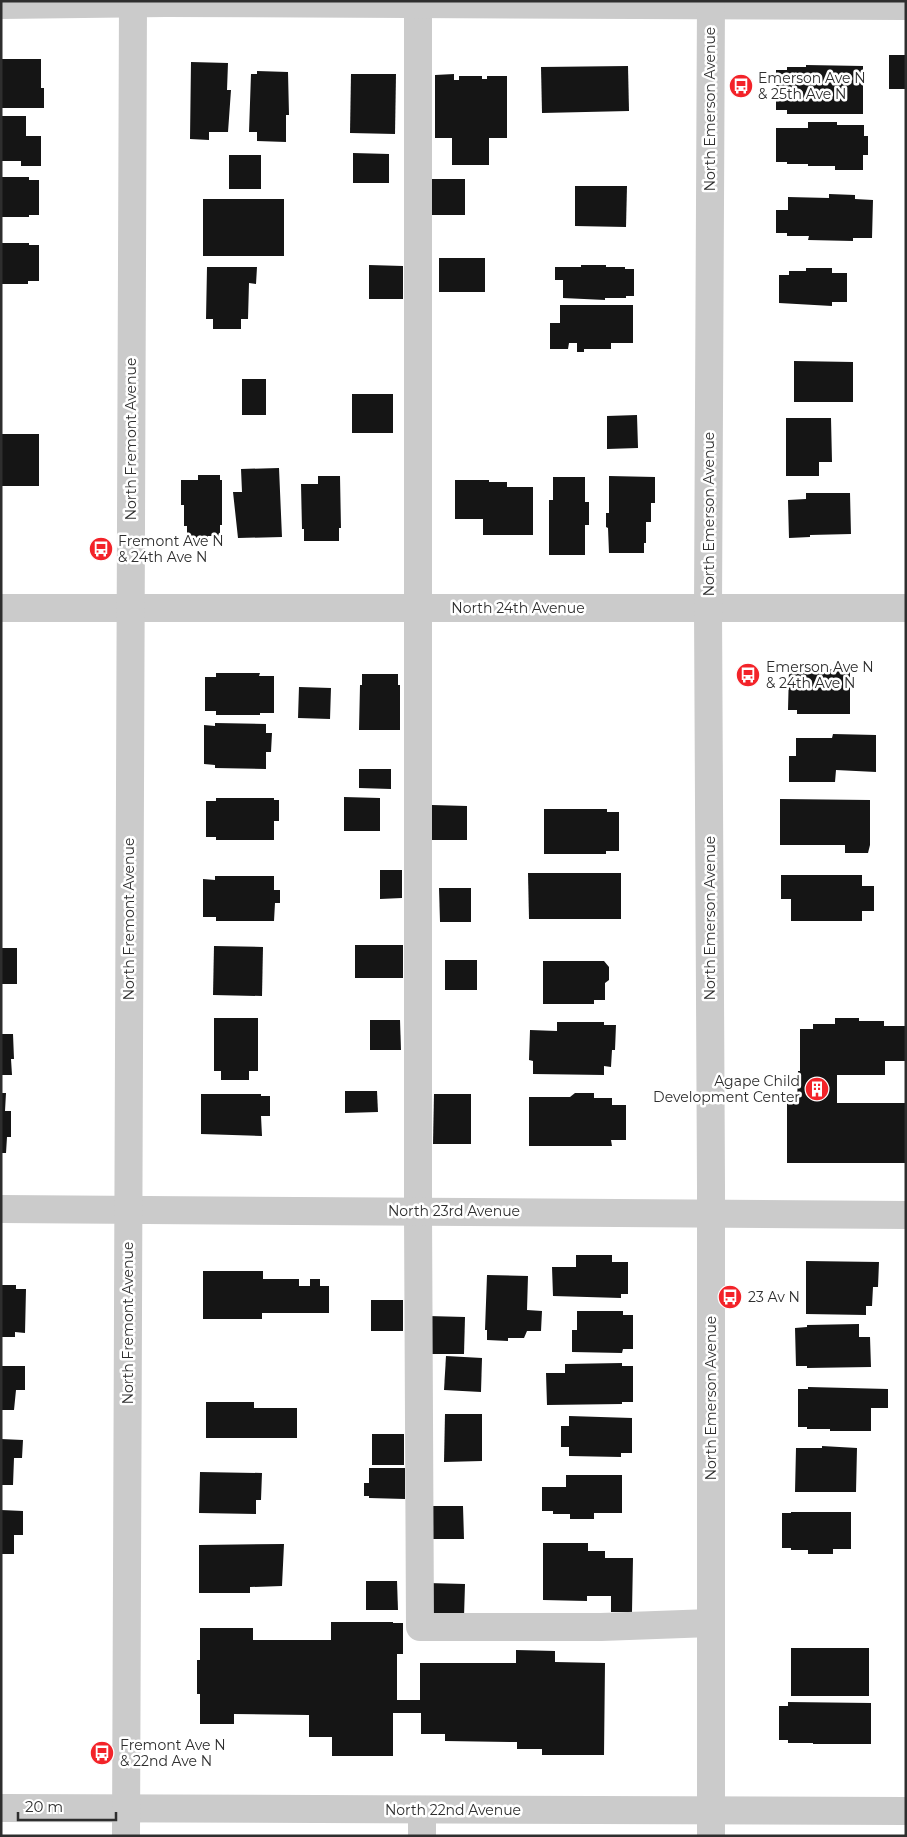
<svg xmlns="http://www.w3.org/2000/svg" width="907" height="1837" font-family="Montserrat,sans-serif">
<rect width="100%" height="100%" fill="#fff"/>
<g fill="#151515">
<rect x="889" y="55" width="17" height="34"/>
<path d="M1 59H41V88H44V108H1Z"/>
<path d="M191 62 228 63 227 90H231L228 132H209V140L190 139Z"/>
<path d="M806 65 863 66V114H787V110H776V70H787V67H806Z"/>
<path d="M628 66 629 111 542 113 541 67Z"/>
<path d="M257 71 288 72 289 115H286V142L257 141V132H249L251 74H257Z"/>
<path d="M351 74H396L395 134 350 133Z"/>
<path d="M454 74V80H459V76H482V79H487V76H507V138H489V165H452V138H435V75Z"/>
<path d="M1 116H26V136H41V166H21V161H1Z"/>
<path d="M808 122H837V125H864V136H868V155H863V170H835V166H808V164H787V162H776V128H808Z"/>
<path d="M353 153 389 154V183H353Z"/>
<rect x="229" y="155" width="32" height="34"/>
<path d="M1 177H29V180H39V215H29V217H1Z"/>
<rect x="429" y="179" width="36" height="36"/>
<path d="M575 186H627L626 227 575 226Z"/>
<path d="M829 194 855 195V199L873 200 872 238H853V241L808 240 809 236H787V233H776V210H788V197L829 198Z"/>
<rect x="203" y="199" width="81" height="57"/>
<path d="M1 243H29V245H39V281H28V284H1Z"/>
<rect x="439" y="258" width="46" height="34"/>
<path d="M369 265 403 266V299H369Z"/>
<path d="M581 265H606V267H625V269H634V296H626V298H605V300L563 298V280H555V267H581Z"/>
<path d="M207 267H257L256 284 249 283 248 319H241V329H213V319H206Z"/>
<path d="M806 268H832V273H847V302H832V306L779 303V275H789V271H806Z"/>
<path d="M560 305H633V343H611V349H584V352H577V343H569L568 349H550V323H560Z"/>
<path d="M794 361 853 362V402H794Z"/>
<rect x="242" y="379" width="24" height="36"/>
<rect x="352" y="394" width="41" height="39"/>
<path d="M637 415 638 448 607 449V416Z"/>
<path d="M786 418H831L832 462H819V476H786Z"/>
<rect x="1" y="434" width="38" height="52"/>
<path d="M279 468 282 537 238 538 233 492H242L241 469Z"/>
<path d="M198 475H220V480H222V525H220V536H208V540H187V526H184V505H181V480H198Z"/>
<path d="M318 476H340L341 528H339V541H304V529H302L301 484H318Z"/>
<path d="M609 476 655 477V503H651V522H646V543H644V553H609L608 528 606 527V513H609Z"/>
<path d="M553 477H585V502H589V525H585V555H549V500H553Z"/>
<path d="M455 480H489V482H507V487H533V535H483V519H455Z"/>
<path d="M806 493H850L851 534 810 535V537L789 538 788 500 806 499Z"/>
<path d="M798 669H850V714H797V710H788L789 671H798Z"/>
<path d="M216 673H260L259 676H274V713H260V715H216V711H205V677H216Z"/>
<path d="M362 674H398V685H400V730H359L360 685H362Z"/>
<path d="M299 687 331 688 330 719 298 718Z"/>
<path d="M215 723 266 724V733H272L271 752H266V769L215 768V765L204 764V725L215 726Z"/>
<path d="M833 734 876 735V772L836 770 835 782H789V756H796V738H832Z"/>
<path d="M359 769H391V789L359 788Z"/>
<path d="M344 797 380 798V831H344Z"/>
<path d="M216 798H274V800H279V821H274V840H216V837H206V801H216Z"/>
<path d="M780 799 870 800V845L868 853H845V845H780Z"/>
<path d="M432 805 467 806V840H431Z"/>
<path d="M544 809H607V812H619V851H606V854H544Z"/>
<path d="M380 870H402V898L380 899Z"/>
<path d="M528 873H621V919H529Z"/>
<path d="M781 875H862V886H874V911H862V921H791V899H781Z"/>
<path d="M215 876H274V890H280V903H275L274 921H216V917H203V879L215 880Z"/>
<path d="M439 888H471V922H440Z"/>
<rect x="355" y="945" width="48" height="33"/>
<path d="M214 946 263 947 262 996 213 995Z"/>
<rect x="1" y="948" width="16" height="36"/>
<rect x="445" y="960" width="32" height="30"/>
<path d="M543 961H604L609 967V980L605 983V1000H594V1004H543Z"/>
<path d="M214 1018H258V1071H249V1080H221V1071H214Z"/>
<path d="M835 1018H859V1021H884V1026H906V1061H885V1075H837V1103H906V1163H787V1103H797L798 1071H800V1029H813V1024H835Z"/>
<path d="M370 1020H400L401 1050H370Z"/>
<path d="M557 1022H604V1025H616L615 1050H612L611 1067 604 1066V1075L533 1074V1061L529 1060 530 1030 557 1031Z"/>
<path d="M1 1034H13L14 1059H11L12 1075H1Z"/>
<path d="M345 1091H377L378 1112 345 1113Z"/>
<path d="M1 1093H6L5 1111H11V1137H7L6 1153H1Z"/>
<path d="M575 1093H594V1098H612V1105H626V1140H611L612 1146H529V1097H570Z"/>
<path d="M201 1094H261V1096H270V1116H261L262 1136 201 1134Z"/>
<path d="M434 1094H471V1144H433Z"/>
<path d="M576 1255H612V1262H628V1294H621V1298L553 1296 552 1267H576Z"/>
<path d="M806 1261 879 1262 878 1287H873L872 1306H866V1315L806 1314Z"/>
<path d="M203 1271H263V1279H299V1286H310V1279H320V1286H329V1313H262V1319H203Z"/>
<path d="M487 1275 528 1276 527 1310 542 1311 541 1331H527L524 1338H508V1341L487 1340V1330H485Z"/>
<path d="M1 1285H16V1289H26L25 1333 15 1332V1337H1Z"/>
<rect x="371" y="1300" width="32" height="31"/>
<path d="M577 1311H623V1315H633V1349H623L622 1353 572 1352V1330H577Z"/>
<path d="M428 1316 465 1317 464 1354H428Z"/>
<path d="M859 1324V1337H870L871 1367 807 1368V1366H796L795 1328 807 1327V1325Z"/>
<path d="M446 1356 482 1358 481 1392 444 1390Z"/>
<path d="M622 1363V1366H633V1402H622V1404L547 1405 546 1373H565V1364Z"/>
<path d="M1 1366H25V1390H16L14 1410H1Z"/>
<path d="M808 1387 888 1389V1408H871V1431H830V1429H807V1427H798V1389H808Z"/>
<path d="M206 1402H254V1408H297V1438H206Z"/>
<path d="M445 1414H482V1461L444 1462Z"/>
<path d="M569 1416 632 1418V1453H621V1457L569 1456V1447H561V1426H569Z"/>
<rect x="372" y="1434" width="32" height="31"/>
<path d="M1 1439 23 1440 22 1458H14L13 1485H1Z"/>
<path d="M822 1446 857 1448 856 1492H795L796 1448H822Z"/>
<path d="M369 1468H405V1499L369 1498V1496H364V1483H369Z"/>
<path d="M200 1472 262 1473 261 1500H256V1514L199 1513Z"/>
<path d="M566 1475H622V1513H594V1519H570V1514H553V1511H542V1487H566Z"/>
<path d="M427 1506H463L464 1539H427Z"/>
<path d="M1 1510 23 1511V1535H14V1554H1Z"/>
<path d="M791 1512H851V1549H833V1554H808V1550H791V1548H782V1513H791Z"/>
<path d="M543 1543H588V1551H605V1558H633L632 1612H611V1596H587V1601L543 1600Z"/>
<path d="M284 1544 282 1586 250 1587V1593H199V1545Z"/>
<path d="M366 1581H397L398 1610H366Z"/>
<path d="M427 1583 465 1584 464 1617 426 1616Z"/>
<path d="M331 1622H393V1623H403V1654H397V1700H420V1663H516V1650L555 1651V1662L605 1663 604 1755H542V1749H517V1742L445 1741V1734H421V1713H393V1756H332V1737H309V1715L234 1714V1724H200V1694H197V1660H200V1628H253V1640H331Z"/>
<rect x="791" y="1648" width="78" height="48"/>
<path d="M788 1702 871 1703V1744H813V1743H788V1740H779V1706H788Z"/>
</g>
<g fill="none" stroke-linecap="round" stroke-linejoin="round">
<g stroke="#cbcbcb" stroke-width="28">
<path d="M418 1V1211L420 1627H601L711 1623"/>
<path d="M1 5 165 3 906 6"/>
<path d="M1 608H906"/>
<path d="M1 1209 906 1215"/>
<path d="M1 1808 906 1811"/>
<path d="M126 1836 133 1"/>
<path d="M422 1836V1810"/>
<path d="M711 1836V1188L708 608 711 1"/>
</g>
</g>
<defs>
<g id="bus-disc" transform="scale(1.25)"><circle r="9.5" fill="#f32329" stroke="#fff"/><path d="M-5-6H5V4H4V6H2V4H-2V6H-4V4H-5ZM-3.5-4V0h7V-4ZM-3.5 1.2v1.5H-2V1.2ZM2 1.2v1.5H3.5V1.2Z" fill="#fff"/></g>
<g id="building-disc" transform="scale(1.25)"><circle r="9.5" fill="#f32329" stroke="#fff"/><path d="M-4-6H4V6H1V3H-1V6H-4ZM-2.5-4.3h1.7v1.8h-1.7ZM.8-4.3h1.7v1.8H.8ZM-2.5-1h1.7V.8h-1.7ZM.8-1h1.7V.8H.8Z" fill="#fff"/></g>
</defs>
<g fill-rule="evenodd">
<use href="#bus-disc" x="741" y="86"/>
<use href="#bus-disc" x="101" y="549"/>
<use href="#bus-disc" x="748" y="675"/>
<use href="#building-disc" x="817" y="1089"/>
<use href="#bus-disc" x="730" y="1297"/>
<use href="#bus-disc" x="102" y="1753"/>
</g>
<g text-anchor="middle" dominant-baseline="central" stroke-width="5" stroke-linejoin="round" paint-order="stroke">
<g font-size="14" fill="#2e2e2e" stroke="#fff" text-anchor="start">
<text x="758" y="78">Emerson Ave N<tspan x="758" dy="16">&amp; 25th Ave N</tspan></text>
<text x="118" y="541">Fremont Ave N<tspan x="118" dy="16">&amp; 24th Ave N</tspan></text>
<text x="766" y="667">Emerson Ave N<tspan x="766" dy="16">&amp; 24th Ave N</tspan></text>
<text x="800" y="1081" text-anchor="end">Agape Child<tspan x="800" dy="16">Development Center</tspan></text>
<text x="748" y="1297">23 Av N</text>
<text x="120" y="1745">Fremont Ave N<tspan x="120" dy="16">&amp; 22nd Ave N</tspan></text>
</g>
<g font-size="14" fill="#2e2e2e" stroke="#fff">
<text transform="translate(710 109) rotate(-90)">North Emerson Avenue</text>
<text transform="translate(131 439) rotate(-90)">North Fremont Avenue</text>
<text transform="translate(709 514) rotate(-90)">North Emerson Avenue</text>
<text x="518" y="608">North 24th Avenue</text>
<text transform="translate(710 918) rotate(-90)">North Emerson Avenue</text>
<text transform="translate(129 919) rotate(-90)">North Fremont Avenue</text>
<text x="454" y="1211">North 23rd Avenue</text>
<text transform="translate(128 1323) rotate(-90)">North Fremont Avenue</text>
<text transform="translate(711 1398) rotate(-90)">North Emerson Avenue</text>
<text x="453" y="1810">North 22nd Avenue</text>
</g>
</g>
<rect width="907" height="1837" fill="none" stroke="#2e2e2e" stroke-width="5"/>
<path d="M18 1812v8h98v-8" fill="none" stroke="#2e2e2e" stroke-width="2.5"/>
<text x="25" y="1812" font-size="15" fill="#2e2e2e" stroke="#ffffff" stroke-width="4" paint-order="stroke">20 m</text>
</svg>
